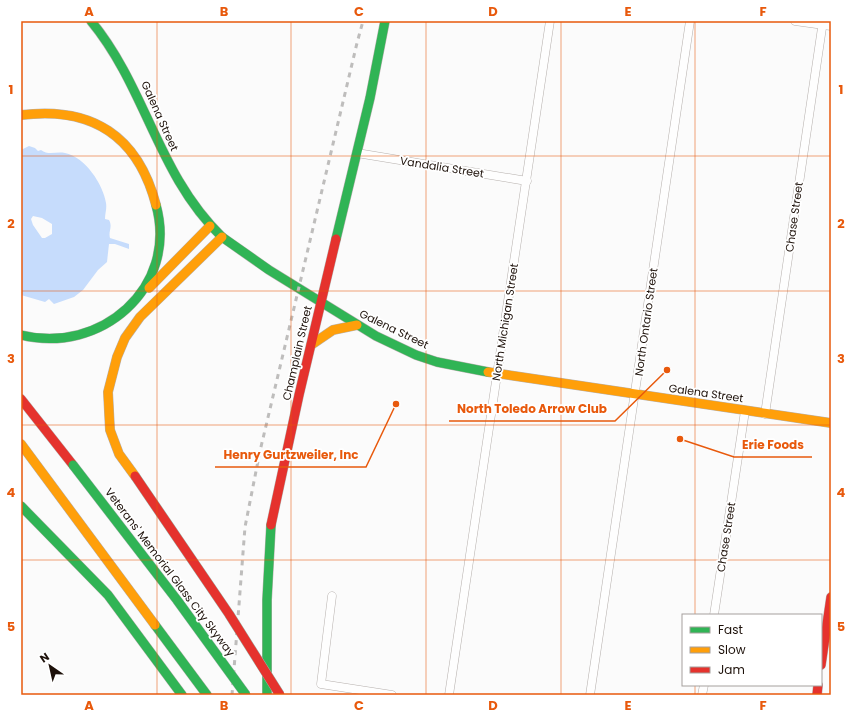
<svg xmlns="http://www.w3.org/2000/svg" width="852" height="716" font-family="Poppins,sans-serif">
<rect width="100%" height="100%" fill="#fbfbfb"/>
<path fill="#c6dcfc" fill-rule="evenodd" d="M29 146 35 148 38 151 41 150C49 156 56 151 65 153 85 157 103 184 106 203 107 209 105 213 105 219L109 220C113 227 108 231 110 238L129 244V249L115 244H109L107 262 98 270 83 290 74 297 54 304 49 299 45 302 21 295V150ZM33 216 42 218 52 224V234L45 238H42L33 225 31 219Z"/>
<g fill="none" stroke-linecap="round" stroke-linejoin="round">
<g stroke="#b6b0ad" stroke-width="9">
<g id="street">
<path d="M795 21 831 26"/>
<path d="M357 153 527 181"/>
<path d="M765 414 823 21"/>
<path d="M332 596 321 684 392 695"/>
<path d="M714 615 745 411"/>
<path d="M449 695 550 21"/>
<path d="M590 695 690 21"/>
<path d="M702 695 704 685"/>
</g>
</g>
<g stroke="#b6b0ad" stroke-width="10">
<g id="fast">
<path d="M91 21C147 89 157 174 222 237"/>
<path d="M222 237 269 270 376 336 416 355 437 362 488 372"/>
<path d="M336 239 370 98 385 21"/>
<path d="M21 335C100 355 179 288 156 205"/>
<path d="M21 506 108 595 182 695"/>
<path d="M155 625 207 695"/>
<path d="M267 695V600L271 525"/>
</g>
</g>
<g stroke="#b6b0ad" stroke-width="10">
<g id="slow">
<path d="M21 115C92 106 138 136 156 205"/>
<path d="M149 288 210 226"/>
<path d="M311 345 333 330 357 325"/>
<path d="M488 372 831 423"/>
<path d="M21 444 155 625"/>
<path d="M135 476 119 454 110 430 108 392 117 357 125 338 140 317 222 237"/>
</g>
</g>
<g stroke="#b6b0ad" stroke-width="10">
<g id="jam">
<path d="M21 399 73 465"/>
<path d="M271 525 299 395 336 239"/>
<path d="M821 665 831 597"/>
<path d="M817 695 818 685"/>
</g>
</g>
<use href="#street" stroke="#fefefe" stroke-width="8"/>
<use href="#fast" stroke="#30b455" stroke-width="9"/>
<use href="#slow" stroke="#ff9f0a" stroke-width="9"/>
<use href="#jam" stroke="#e5322d" stroke-width="9"/>
<path stroke="#bebdbc" stroke-width="3" stroke-dasharray="5 5" stroke-linecap="butt" d="M232 695 245 527 260 451 357 43 363 21"/>
<g stroke="#9cb1a7" stroke-width="10" stroke-linecap="butt">
<path id="fast-bridge" d="M73 465 177 600 246 695"/>
</g>
<g stroke="#9cb1a7" stroke-width="10" stroke-linecap="butt">
<path id="jam-bridge" d="M135 476 229 614 280 695"/>
</g>
<use href="#fast-bridge" stroke="#30b455" stroke-width="9"/>
<use href="#jam-bridge" stroke="#e5322d" stroke-width="9"/>
</g>
<path fill="none" stroke="#e8590c" stroke-width="1" stroke-opacity="0.55" d="M157 21V695M291 21V695M426 21V695M561 21V695M695 21V615M21 156H831M21 291H831M21 425H831M21 560H831M695 685V695"/>
<g text-anchor="middle" dominant-baseline="central" stroke-width="3.5" stroke-linejoin="round" paint-order="stroke">
<g font-size="11" fill="#1d110a" stroke="#fff">
<text transform="translate(160 116) rotate(66)">Galena Street</text>
<text transform="translate(442 167) rotate(9)">Vandalia Street</text>
<text transform="translate(794 217) rotate(-82)">Chase Street</text>
<text transform="translate(505 322) rotate(-81)">North Michigan Street</text>
<text transform="translate(646 322) rotate(-82)">North Ontario Street</text>
<text transform="translate(394 329) rotate(26)">Galena Street</text>
<text transform="translate(297 353) rotate(-77)">Champlain Street</text>
<text transform="translate(706 393) rotate(8)">Galena Street</text>
<text transform="translate(726 537) rotate(-81)">Chase Street</text>
<text transform="translate(170 572) rotate(53)">Veterans' Memorial Glass City Skyway</text>
</g>
</g>
<path fill="none" stroke="#e8590c" stroke-width="1.5" d="M667 370L615 421H449M680 439L734 457H812M396 404L366 467H215"/>
<g fill="#e8590c" stroke="#fff" stroke-width="1.5">
<circle cx="667" cy="370" r="4"/>
<circle cx="680" cy="439" r="4"/>
<circle cx="396" cy="404" r="4"/>
</g>
<g font-size="12" text-anchor="middle" font-weight="bold" fill="#e8590c" stroke="#fff" stroke-width="3.5" stroke-linejoin="round" paint-order="stroke">
<text x="532" y="413">North Toledo Arrow Club</text>
<text x="773" y="449">Erie Foods</text>
<text x="291" y="459">Henry Gurtzweiler, Inc</text>
</g>
<rect width="852" height="716" fill="none" stroke="#ffffff" stroke-width="44"/>
<rect x="682" y="614" width="140" height="72" fill="#ffffff" stroke="#a5a09d"/>
<rect x="690" y="627" width="20" height="6" fill="#30b455" stroke="#a5a09d"/>
<text x="718" y="634" font-size="12" fill="#1d110a">Fast</text>
<rect x="690" y="647" width="20" height="6" fill="#ff9f0a" stroke="#a5a09d"/>
<text x="718" y="654" font-size="12" fill="#1d110a">Slow</text>
<rect x="690" y="667" width="20" height="6" fill="#e5322d" stroke="#a5a09d"/>
<text x="718" y="674" font-size="12" fill="#1d110a">Jam</text>
<g transform="translate(50 666) rotate(326)" stroke="#ffffff" stroke-width="3" paint-order="stroke">
<path d="M0-3L7 15L0 10L-7 15Z" fill="#1d110a"/>
<text y="-6" font-size="11" font-weight="bold" text-anchor="middle" fill="#1d110a">N</text>
</g>
<rect x="22" y="22" width="808" height="672" fill="none" stroke="#e8590c" stroke-width="1.5"/>
<g font-size="13" text-anchor="middle" font-weight="bold" fill="#e8590c">
<text x="89" y="16">A</text>
<text x="224" y="16">B</text>
<text x="359" y="16">C</text>
<text x="493" y="16">D</text>
<text x="628" y="16">E</text>
<text x="763" y="16">F</text>
<text x="11" y="94">1</text>
<text x="841" y="94">1</text>
<text x="11" y="228">2</text>
<text x="841" y="228">2</text>
<text x="11" y="363">3</text>
<text x="841" y="363">3</text>
<text x="11" y="497">4</text>
<text x="841" y="497">4</text>
<text x="11" y="631">5</text>
<text x="841" y="631">5</text>
<text x="89" y="710">A</text>
<text x="224" y="710">B</text>
<text x="359" y="710">C</text>
<text x="493" y="710">D</text>
<text x="628" y="710">E</text>
<text x="763" y="710">F</text>
</g>
</svg>
